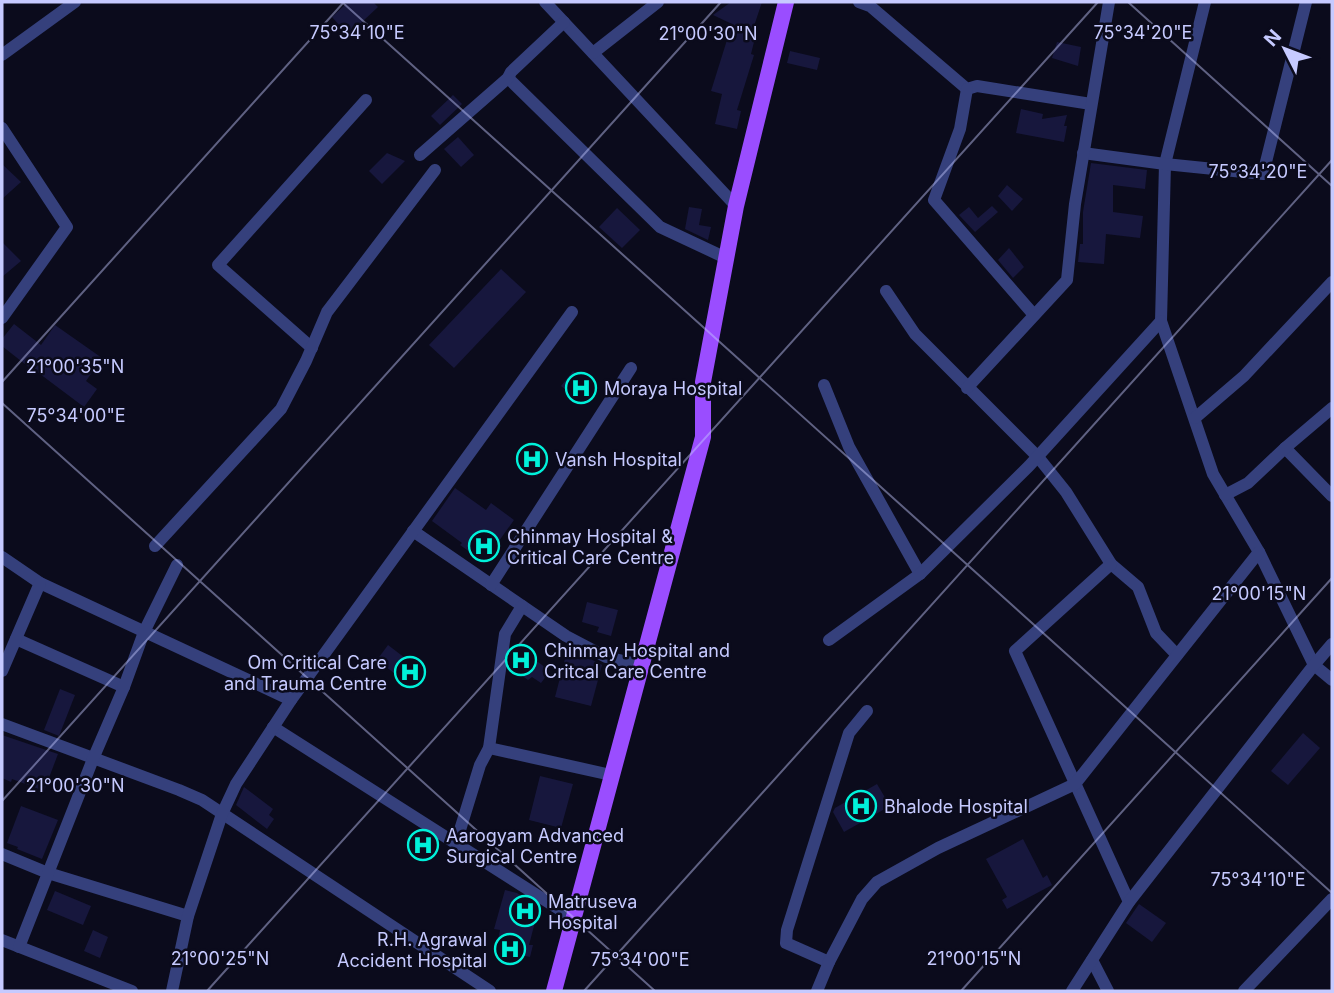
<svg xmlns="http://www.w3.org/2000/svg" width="1334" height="993" font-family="Inter,sans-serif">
<rect width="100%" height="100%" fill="#0b0b1c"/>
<g fill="#17173d">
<path d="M348 2H373L378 7 348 35 332 17Z"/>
<path d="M731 2H762L753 29 757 30 751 54 754 55 737 110 741 111 737 129 715 124 722 94 711 91 732 24 713 15Z"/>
<path d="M1057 42 1081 47 1078 66 1052 58Z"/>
<path d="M790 51 820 58 817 70 787 63Z"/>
<path d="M453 95 462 104 440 125 431 116Z"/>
<path d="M1021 109 1043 114 1042 119 1067 115 1064 126H1067L1064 142 1016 133Z"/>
<path d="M458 137 474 155 461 167 444 149Z"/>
<path d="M387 153 405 161 382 184 369 171Z"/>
<path d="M1091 163 1147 170 1145 189 1113 185V212L1143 216 1140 238 1106 234 1104 264 1078 262 1080 244H1083V212Z"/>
<path d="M2 164 21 182 2 199Z"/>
<path d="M1007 185 1023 199 1012 211 998 196Z"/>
<path d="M992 206 998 212 975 232 959 215 969 207 978 218Z"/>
<path d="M689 207 702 209 699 225 711 227 708 240 685 229Z"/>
<path d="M617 208 640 230 622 248 599 227Z"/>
<path d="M2 242 21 261 2 277Z"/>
<path d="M1009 248 1024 267 1013 278 998 260Z"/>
<path d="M501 269 526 292 454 368 429 345Z"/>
<path d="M14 324 41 345 55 325 102 358 86 381 97 389 84 407 36 371 35 372 2 346V339Z"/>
<path d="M573 371 596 390 585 404 561 386Z"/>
<path d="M526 446 547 462 537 476 516 460Z"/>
<path d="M455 488 486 510 491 503 514 520 484 562 460 545 462 543 432 521Z"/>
<path d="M587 602 618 610 611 636 597 632 599 627 582 622Z"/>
<path d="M388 645 422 671 411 686 377 660Z"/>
<path d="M518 647 550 671 541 683 532 677 528 680 518 673 520 670 510 662 511 657Z"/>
<path d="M567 651 583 655 602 665 591 706 555 697Z"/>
<path d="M60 689 75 695 59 736 44 730Z"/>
<path d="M1303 733 1320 748 1288 785 1271 771Z"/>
<path d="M2 735 58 754 44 791 12 779 11 782 2 778Z"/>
<path d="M540 776 573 784 561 828 529 820Z"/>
<path d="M877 784 890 806 844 832 833 812 835 808Z"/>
<path d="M244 787 273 809 269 815 274 819 267 829 236 805Z"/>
<path d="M21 806 58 820 42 859 17 849 18 847 7 843Z"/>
<path d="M420 831 437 842 427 857 410 847Z"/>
<path d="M1023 839 1043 878 1047 875 1052 885 1007 909 1002 900 1007 897 986 859Z"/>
<path d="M505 890 517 893 539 907 529 945H533L530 957 496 950 500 930 494 929Z"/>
<path d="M55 891 91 906 83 925 47 910Z"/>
<path d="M1139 904 1166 923 1152 942 1126 923Z"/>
<path d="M93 930 108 937 100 958 84 951Z"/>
</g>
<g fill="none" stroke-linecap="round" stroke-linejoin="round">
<g stroke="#35407c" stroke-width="12">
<path d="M545 2 736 206"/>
<path d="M859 2 870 6 967 89 977 86 1091 104"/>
<path d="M1205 2 1165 164 1161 321 1213 474 1259 552 1314 665 1332 680"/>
<path d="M593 53 658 2"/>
<path d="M2 55 75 2"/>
<path d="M508 78 660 227 726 258"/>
<path d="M967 89 960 129 934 200 1034 315"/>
<path d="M2 128 67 227 2 318"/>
<path d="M1083 153 1165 164 1263 174 1306 2"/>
<path d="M420 155 508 78 511 72 564 22"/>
<path d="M886 291 915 334 1038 457 1066 492 1111 564 1138 587 1156 633 1177 655"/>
<path d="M312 348 218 265 366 100"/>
<path d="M824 385 849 447 920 574"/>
<path d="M967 388 1067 280 1075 204 1109 2"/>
<path d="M1195 418 1244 376 1332 282"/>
<path d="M1285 448 1332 496"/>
<path d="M1225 495 1248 483 1285 448 1332 408"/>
<path d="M413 531 566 636 606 657 641 665"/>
<path d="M155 546 281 409 306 361 327 312 435 170"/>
<path d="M2 557 40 583 291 700"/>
<path d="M1111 564 1015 651 1129 902"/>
<path d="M491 585 631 368"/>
<path d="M16 639 124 687"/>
<path d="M829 640 920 574 1029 466 1161 321"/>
<path d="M2 671 40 583"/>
<path d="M2 724 179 790 202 800 490 991"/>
<path d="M273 727 573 918"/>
<path d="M489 748 611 775"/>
<path d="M456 843 480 765 489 748 505 634 522 606"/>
<path d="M2 854 48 873 188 916"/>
<path d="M2 940 132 991"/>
<path d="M19 947 93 759 124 687 144 632 177 565"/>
<path d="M1092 960 1108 991"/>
<path d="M829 962 786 943 787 930 849 733 867 711"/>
<path d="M172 991 188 916 222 814 236 784 291 700 572 312"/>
<path d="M817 991 829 962 862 899 877 882 938 848 1075 784 1259 552"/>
<path d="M1072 991 1129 902 1314 665 1332 644"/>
<path d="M1244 991 1332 899"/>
</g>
<path stroke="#9a4dff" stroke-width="16" d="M554 991 703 437V382L736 206 786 2"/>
</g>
<path fill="none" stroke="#c6caff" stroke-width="2" stroke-opacity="0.45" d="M342 2 1332 893M1128 2 1332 186M2 382 344 2M2 403 655 991M2 801 721 2M207 991 1098 2M584 991 1332 160M961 991 1332 578"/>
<defs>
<g id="hospital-ring" transform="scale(1.575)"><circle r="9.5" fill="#0b0b1c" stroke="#00f1da" stroke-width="1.5"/><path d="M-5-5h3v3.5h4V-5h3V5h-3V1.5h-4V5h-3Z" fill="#00f1da"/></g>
</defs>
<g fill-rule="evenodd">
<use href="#hospital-ring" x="581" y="388"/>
<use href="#hospital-ring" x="532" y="459"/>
<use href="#hospital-ring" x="484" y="546"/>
<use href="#hospital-ring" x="521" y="660"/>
<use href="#hospital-ring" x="410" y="672"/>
<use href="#hospital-ring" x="861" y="806"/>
<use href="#hospital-ring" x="423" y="845"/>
<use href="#hospital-ring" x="525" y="911"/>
<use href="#hospital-ring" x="510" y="949"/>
</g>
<g text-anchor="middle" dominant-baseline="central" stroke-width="5" stroke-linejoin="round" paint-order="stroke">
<g font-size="18" fill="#c6caff" stroke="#0b0b1c" text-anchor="start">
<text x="604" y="388">Moraya Hospital</text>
<text x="555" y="459">Vansh Hospital</text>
<text x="507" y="536">Chinmay Hospital &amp;<tspan x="507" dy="21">Critical Care Centre</tspan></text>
<text x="544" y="650">Chinmay Hospital and<tspan x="544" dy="21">Critcal Care Centre</tspan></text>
<text x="387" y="662" text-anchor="end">Om Critical Care<tspan x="387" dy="21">and Trauma Centre</tspan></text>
<text x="884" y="806">Bhalode Hospital</text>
<text x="446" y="835">Aarogyam Advanced<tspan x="446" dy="21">Surgical Centre</tspan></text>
<text x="548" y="901">Matruseva<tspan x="548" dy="21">Hospital</tspan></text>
<text x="487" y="939" text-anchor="end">R.H. Agrawal<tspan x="487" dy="21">Accident Hospital</tspan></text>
</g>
</g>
<g font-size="18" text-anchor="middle" fill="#c6caff" stroke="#0b0b1c" stroke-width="5" stroke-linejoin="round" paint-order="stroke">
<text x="357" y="39">75°34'10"E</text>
<text x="1143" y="39">75°34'20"E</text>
<text x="708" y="40">21°00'30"N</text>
<text x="1258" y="178">75°34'20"E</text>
<text x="75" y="373">21°00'35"N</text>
<text x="76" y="422">75°34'00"E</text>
<text x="1259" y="600">21°00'15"N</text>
<text x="75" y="792">21°00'30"N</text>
<text x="1258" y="886">75°34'10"E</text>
<text x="220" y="965">21°00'25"N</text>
<text x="974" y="965">21°00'15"N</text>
<text x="640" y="966">75°34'00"E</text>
</g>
<rect width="1334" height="993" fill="none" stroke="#c6caff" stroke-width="7"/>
<g transform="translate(1285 49) rotate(312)" stroke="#0b0b1c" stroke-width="5" paint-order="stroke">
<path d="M0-5L12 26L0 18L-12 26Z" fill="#c6caff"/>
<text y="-10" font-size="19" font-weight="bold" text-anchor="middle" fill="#c6caff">N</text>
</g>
</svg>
